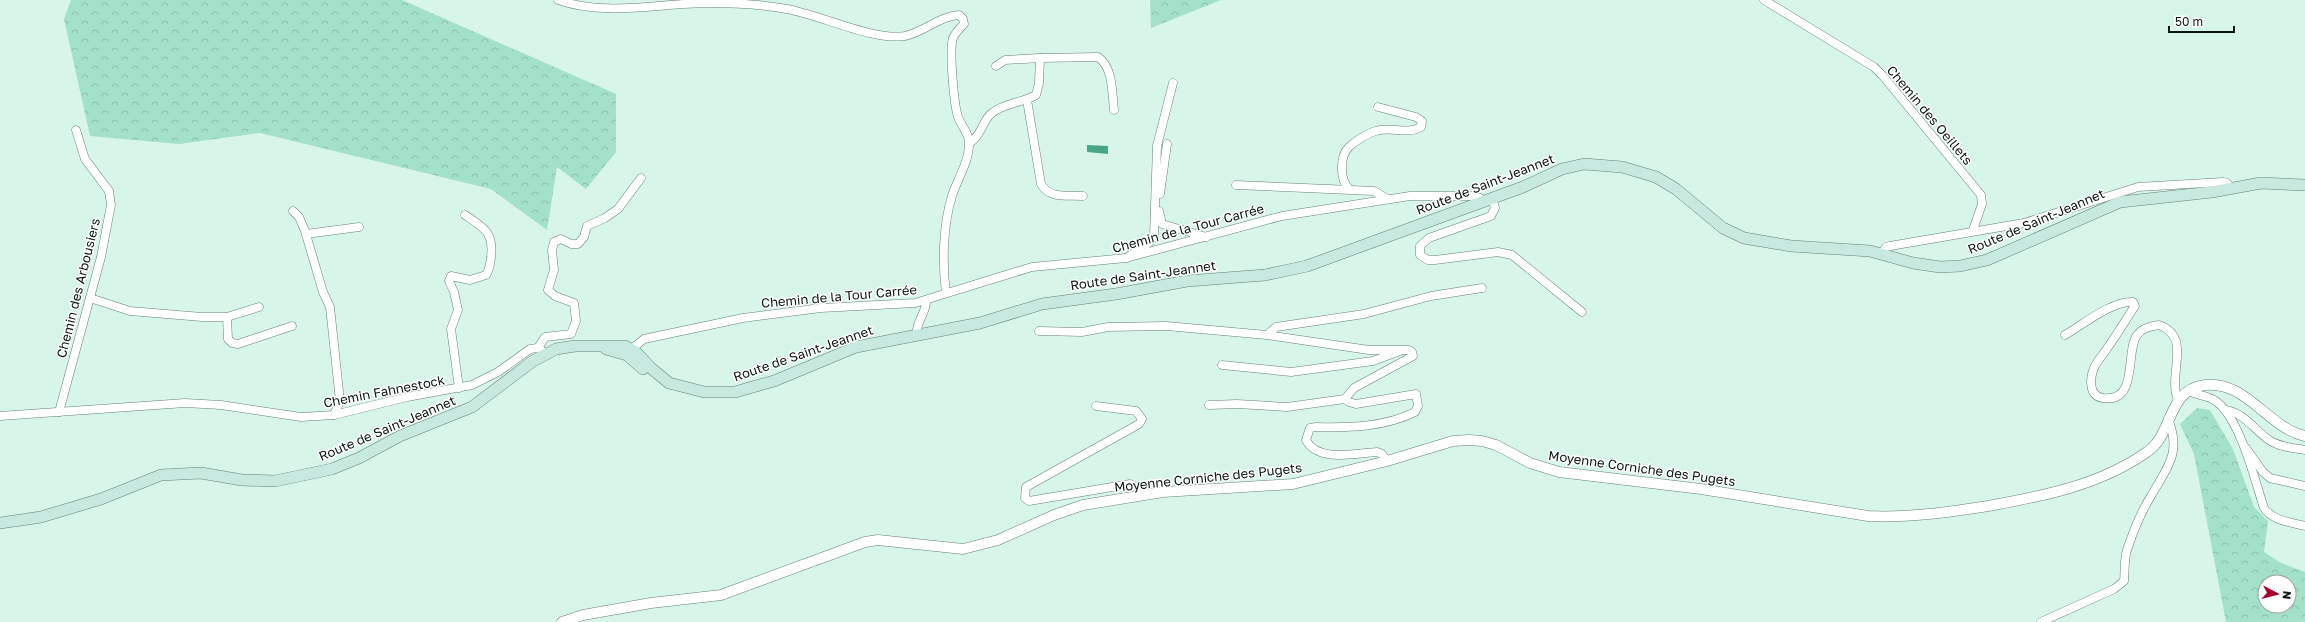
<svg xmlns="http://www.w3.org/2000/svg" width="2305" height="622" font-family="'Golos Text',sans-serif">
<defs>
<pattern id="forest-crowns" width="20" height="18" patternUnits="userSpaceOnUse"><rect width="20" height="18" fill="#a4e1c9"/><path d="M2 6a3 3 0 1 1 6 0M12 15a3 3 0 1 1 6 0" fill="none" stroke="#8cc0ac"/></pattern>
</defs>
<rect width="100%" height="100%" fill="#d8f5e9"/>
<g fill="url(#forest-crowns)" fill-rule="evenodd">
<path d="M71 0H402L616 94V152L586 189 557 167 547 230 491 189 260 133 179 144 90 136 64 19Z"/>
<path d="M1150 0H1221L1151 28Z"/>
<path d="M2197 408 2210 410 2233 449 2254 507 2268 521 2264 552 2281 563 2305 572V622H2226L2194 454 2180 424ZM2265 582H2289V606H2265Z"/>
</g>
<path fill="#47a687" d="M1087 145 1108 146V154L1087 152Z"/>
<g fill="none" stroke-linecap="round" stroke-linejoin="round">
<g stroke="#668176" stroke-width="9">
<g id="minor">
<path d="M558 0C607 17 658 3 709 3 732 3 758 4 781 8 818 13 870 41 905 36 924 32 940 16 959 15L963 19 964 24C960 28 955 33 953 38 949 49 954 105 958 117 961 125 970 135 969 144 969 162 957 180 952 196 943 225 942 263 946 293"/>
<path d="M1764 0 1874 67 1883 76 1981 195 1982 204 1973 230"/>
<path d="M996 66 1005 60 1040 58"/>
<path d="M1027 100 1041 184C1049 199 1067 195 1083 196"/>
<path d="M970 143C983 134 982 120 992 113 1004 103 1022 103 1036 95L1039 83 1040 58 1098 57C1113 67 1112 92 1114 110"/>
<path d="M1236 185 1374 191 1387 199"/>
<path d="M1349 189C1340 180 1339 157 1349 147 1355 141 1368 133 1376 131 1390 126 1408 135 1421 127L1422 121 1416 117 1378 107"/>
<path d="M1160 194 1167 144"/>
<path d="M1492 198 1495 208 1491 216 1429 238 1420 246V255L1428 260H1435L1498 252 1512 255 1582 312"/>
<path d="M293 211 299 217 305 231 323 292 330 307 340 401 334 415"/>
<path d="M1159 211 1162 224 1206 237"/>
<path d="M306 234 359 227"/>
<path d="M1881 254 1886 247 1890 246 2024 223 2138 187 2223 182 2227 183 2231 188"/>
<path d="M1127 258C1135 250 1148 247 1154 237L1157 146 1173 83"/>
<path d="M90 298 130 311 202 317H227L259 307"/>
<path d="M227 317 228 339 232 343 238 344 292 326"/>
<path d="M1039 331 1082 332 1108 327 1166 326 1267 335 1369 350H1409L1412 352 1413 356 1354 388 1345 399 1349 402 1356 404 1416 394 1418 406 1415 412C1385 427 1349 428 1316 427L1310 428 1306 440C1318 463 1356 453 1377 452L1382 454 1387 461"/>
<path d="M917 335C915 322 927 313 926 300"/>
<path d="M1267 335 1276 327 1364 314 1431 296 1482 288"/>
<path d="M2065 335C2082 325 2113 300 2133 302L2135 306C2125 321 2116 336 2106 350 2102 356 2097 361 2094 368 2090 378 2088 396 2103 398 2139 403 2125 352 2137 335 2142 328 2151 326 2159 325 2193 337 2167 374 2178 400"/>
<path d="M538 348 545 337 571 334 576 321 574 303 555 296 548 290 554 270 552 250 554 242 561 239 571 244H578L584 237 587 226 605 218 618 209 641 178"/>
<path d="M633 355 634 347 644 339 743 318 821 308 915 303 1032 267 1126 258 1282 216 1410 196H1471L1480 198 1483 201"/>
<path d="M1222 365 1291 372 1373 361 1400 351"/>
<path d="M459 388 451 329 458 310 454 292 449 281 451 276 470 280 486 275C490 269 490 264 491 257 494 232 484 228 465 215"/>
<path d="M2188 391C2196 395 2206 395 2214 400 2239 414 2255 481 2264 508 2273 521 2290 522 2305 526"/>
<path d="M1209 405 1237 404 1287 407 1345 399"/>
<path d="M1096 406 1136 411 1142 419 1139 424 1026 487 1025 498 1029 501 1130 484 1141 489 1143 496"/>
<path d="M2225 410C2245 413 2253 429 2269 440 2279 447 2293 448 2305 450"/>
<path d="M59 412 101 257 111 205 109 191 85 159 76 130"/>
<path d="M0 416 185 403 221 405 301 417 334 415 407 397 472 385 498 372 530 349 538 348 545 353"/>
<path d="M2246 448 2263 472 2270 478 2305 486"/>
<path d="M2041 622 2114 589 2124 581C2125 571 2124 559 2127 550 2133 532 2141 512 2151 496 2167 468 2182 453 2168 419"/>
</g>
</g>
<g stroke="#668176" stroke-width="11">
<path id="tertiary" d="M562 622 583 615 651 603 721 595 865 542 878 540 963 549 998 540 1054 515 1083 505 1163 492 1293 484 1387 461 1453 441 1469 440 1482 441 1496 445 1530 463 1559 472 1701 489 1868 516C1909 518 1949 512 1988 506 2044 496 2100 485 2147 452 2174 434 2166 390 2205 385 2246 380 2268 428 2305 436"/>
</g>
<g stroke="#668176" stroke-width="12">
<g id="secondary">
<path d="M606 349 627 355 643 369"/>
<path d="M0 523 41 517 101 499 161 475 201 473 242 480 275 481 332 469 359 458 400 436 472 407 533 361 556 349 575 346H625L636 352 652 369 669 383 704 392H735L774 381 856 347 980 323 1042 304 1116 294 1187 281 1265 275 1307 266 1523 187 1562 169 1584 164 1622 167 1656 177 1676 189 1723 228 1744 238 1791 246 1870 251 1913 263 1940 267 1960 266 1987 260 2120 202 2212 192 2261 183 2305 185"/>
</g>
</g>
<use href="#minor" stroke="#fff" stroke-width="8"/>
<use href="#tertiary" stroke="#fff" stroke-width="10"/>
<use href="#secondary" stroke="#c8e9df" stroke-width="11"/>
</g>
<g text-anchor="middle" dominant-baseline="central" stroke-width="3" stroke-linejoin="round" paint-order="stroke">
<g font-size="13" fill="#0b1511" stroke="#fff">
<text transform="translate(1930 115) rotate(50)">Chemin des Oeillets</text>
<text transform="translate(1485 184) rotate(-21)">Route de Saint-Jeannet</text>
<text transform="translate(2036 221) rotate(-23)">Route de Saint-Jeannet</text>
<text transform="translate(1188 228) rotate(-15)">Chemin de la Tour Carrée</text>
<text transform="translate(1143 275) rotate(-8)">Route de Saint-Jeannet</text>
<text transform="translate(78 288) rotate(-76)">Chemin des Arbousiers</text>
<text transform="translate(839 296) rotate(-5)">Chemin de la Tour Carrée</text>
<text transform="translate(803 353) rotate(-19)">Route de Saint-Jeannet</text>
<text transform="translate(384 391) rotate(-11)">Chemin Fahnestock</text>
<text transform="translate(387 428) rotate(-23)">Route de Saint-Jeannet</text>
<text transform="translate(1642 468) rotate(8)">Moyenne Corniche des Pugets</text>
<text transform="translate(1208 477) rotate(-6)">Moyenne Corniche des Pugets</text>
</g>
</g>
<g transform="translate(2277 594) rotate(97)"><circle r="19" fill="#ffffff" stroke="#9da1a0"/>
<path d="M0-3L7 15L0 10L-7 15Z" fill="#a2022b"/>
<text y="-6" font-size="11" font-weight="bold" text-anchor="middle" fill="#0b1511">N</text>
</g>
<path d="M2169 26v6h65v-6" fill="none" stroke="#0b1511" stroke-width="2"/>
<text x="2175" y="26" font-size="12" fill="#0b1511" stroke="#ffffff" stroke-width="3" paint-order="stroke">50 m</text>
</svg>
